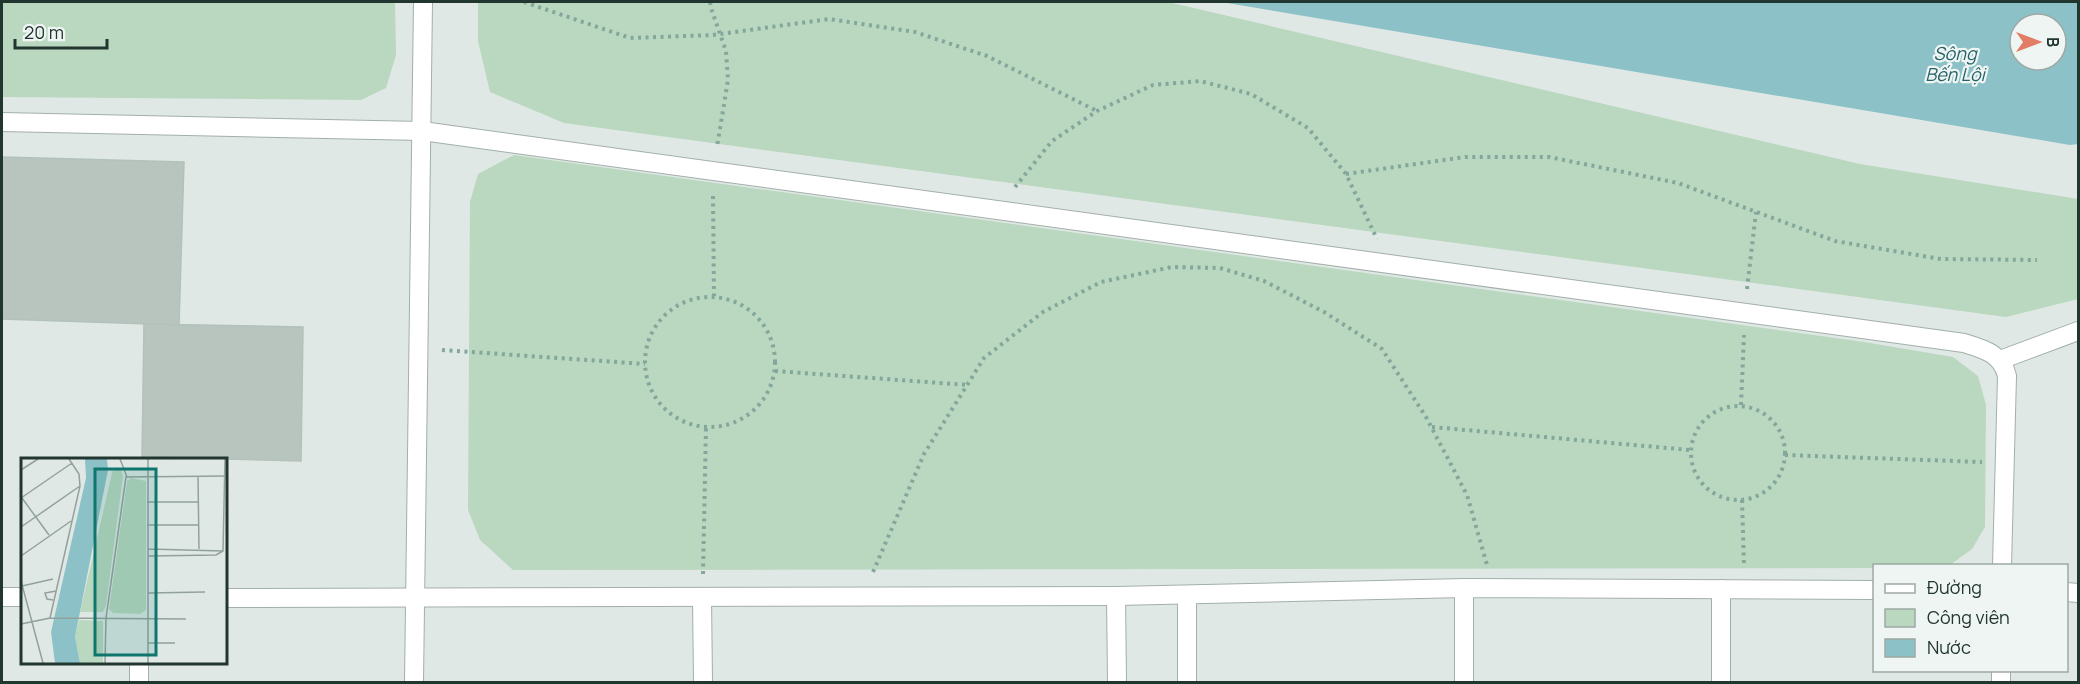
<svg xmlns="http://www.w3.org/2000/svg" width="2080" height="684" font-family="Manrope,sans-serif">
<rect width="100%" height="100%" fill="#dfe8e4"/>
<g fill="#bad7c0">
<path d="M2 2H395L396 55 386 88 361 100 2 97Z"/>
<path d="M478 2H1168L1860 164 2078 199V299L2006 317 564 123 490 92 478 41Z"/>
<path d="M514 155 1864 342 1953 357 1978 376 1986 405 1985 527 1972 549 1950 565 1874 566V568L513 570 480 540 468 510 470 202 478 174Z"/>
</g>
<path fill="#8cc1c8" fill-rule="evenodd" d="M1221 2H2078V144L2070 145ZM2020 24H2056V60H2020Z"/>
<g fill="#b8c5bf" stroke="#b2c1ba" stroke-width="1.5">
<path d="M2 157 184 162 179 325 2 319Z"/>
<path d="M144 324 303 327 301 461 142 457Z"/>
</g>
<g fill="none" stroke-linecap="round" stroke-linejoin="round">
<g stroke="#a3afaa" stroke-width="20">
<g id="minor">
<path d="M2 122 422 131 1964 343C1984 349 2002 354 2007 376L2002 566"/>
<path d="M2000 360 2078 331"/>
<path d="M1721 589V682"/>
<path d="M2066 592 2078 593"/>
<path d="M1116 596 1117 682"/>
<path d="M2 597H22"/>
<path d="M702 597 703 682"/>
<path d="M225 598 1116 596 1464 588 1874 590"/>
<path d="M139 662V682"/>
<path d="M2001 670V682"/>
<path d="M414 682 423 2"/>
<path d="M1187 682V595"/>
<path d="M1464 682V588"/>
</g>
</g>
<g stroke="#83a89b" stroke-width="4" stroke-dasharray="3 4.5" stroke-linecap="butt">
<path d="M524 2 630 38 713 35 829 19 915 32 987 56 1097 111"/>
<path d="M710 2 711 8 726 51 728 80 717 147"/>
<path d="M1346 174 1465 157H1549L1678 183 1835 241 1941 259 2037 260"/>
<path d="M1015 187 1052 141 1097 111 1153 85 1200 81 1251 94 1308 128 1346 174 1377 239"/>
<path d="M713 196 714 296"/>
<path d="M1747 289 1756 212"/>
<circle cx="710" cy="362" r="65"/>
<path d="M442 350 645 364"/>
<path d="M775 371 968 385"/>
<path d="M1741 405 1744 335"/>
<circle cx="1738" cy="453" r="47"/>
<path d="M1432 427 1690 450"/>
<path d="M1785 455 1982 462"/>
<path d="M1742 500 1744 565"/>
<path d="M873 572 924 454 984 358 1043 312 1101 282 1172 267 1220 268 1264 281 1324 312 1382 349 1426 417 1467 495 1487 565"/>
<path d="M703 574 706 428"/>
</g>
<use href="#minor" stroke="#fff" stroke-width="18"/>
</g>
<g text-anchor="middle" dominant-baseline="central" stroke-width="4.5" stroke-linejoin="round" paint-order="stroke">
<g font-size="18" font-style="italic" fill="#24626a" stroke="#eff5f2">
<text x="1955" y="53">Sông<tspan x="1955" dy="21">Bến Lội</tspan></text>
</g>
</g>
<g transform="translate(21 458)">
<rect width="206" height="206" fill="#dfe8e4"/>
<path d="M92 11H100L102 18 85 147 82 154H59ZM110 20 125 23V152L119 156 92 155 88 151 106 23ZM58 162 82 163V205H59L54 179Z" fill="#bad7c0"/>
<path d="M64 1H86L87 12 54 179 59 205H34L30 174 65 20Z" fill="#8cc1c8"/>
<path fill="none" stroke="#93a19c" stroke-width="1.5" d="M99 1 106 19M127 1V205M0 12 17 1M177 18 178 91M0 40 51 5M1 40 28 77M126 44H178M126 67H178M0 69 59 28M127 91 202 93M0 98 50 63M127 98 195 97 202 93 204 1M0 123 22 205M1 128 32 121M127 135 184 134M32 142 26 141 24 135 35 133M29 160 165 161M0 166 29 160 59 28 58 16 48 1M127 185H154M84 205 85 160 105 19 206 18"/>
<path fill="#0f766e" fill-opacity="0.15" stroke="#0f766e" stroke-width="3" d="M74 11H135V197H74Z"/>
<rect width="206" height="206" fill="none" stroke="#223630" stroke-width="3"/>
</g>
<rect width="2080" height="684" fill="none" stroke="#223630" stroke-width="6"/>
<rect x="1873" y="564" width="195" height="108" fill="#eff5f2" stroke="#9da9a4" stroke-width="1.5"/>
<rect x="1885" y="584" width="30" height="9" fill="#ffffff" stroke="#9da9a4" stroke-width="1.5"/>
<text x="1927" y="594" font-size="18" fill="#223630">Đường</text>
<rect x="1885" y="609" width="30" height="18" fill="#bad7c0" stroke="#9da9a4" stroke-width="1.5"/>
<text x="1927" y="624" font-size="18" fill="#223630">Công viên</text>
<rect x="1885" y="639" width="30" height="18" fill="#8cc1c8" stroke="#9da9a4" stroke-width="1.5"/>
<text x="1927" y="654" font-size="18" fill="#223630">Nước</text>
<g transform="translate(2038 42) rotate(90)"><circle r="28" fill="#eff5f2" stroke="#9da9a4" stroke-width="1.5"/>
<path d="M0-4.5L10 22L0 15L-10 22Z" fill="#e17d64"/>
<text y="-9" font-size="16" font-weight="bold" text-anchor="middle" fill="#223630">B</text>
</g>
<path d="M15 39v9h92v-9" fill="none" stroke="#223630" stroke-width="3"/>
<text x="24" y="39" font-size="18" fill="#223630" stroke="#eff5f2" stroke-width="4.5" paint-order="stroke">20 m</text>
</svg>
